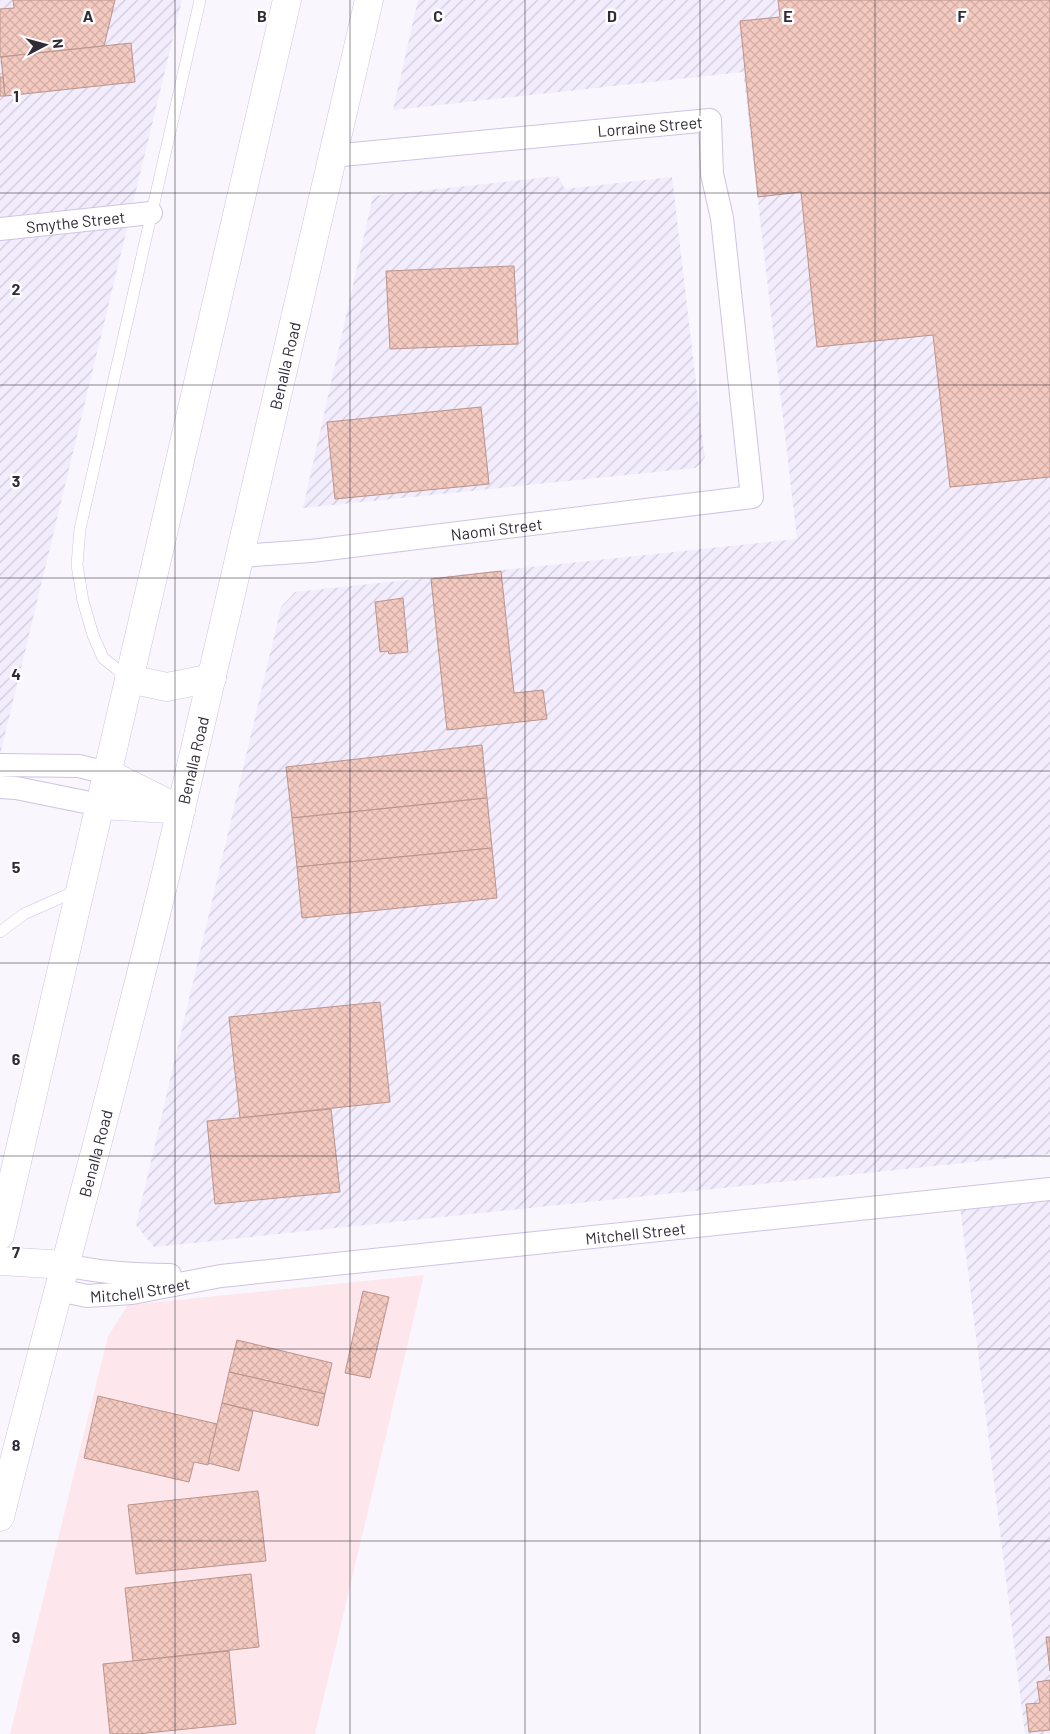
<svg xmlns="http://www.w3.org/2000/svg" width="1050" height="1734" font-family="Barlow,sans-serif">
<defs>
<pattern id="industrial-furrows" width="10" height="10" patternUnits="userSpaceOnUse" patternTransform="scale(1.25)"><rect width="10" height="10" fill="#f2ecfc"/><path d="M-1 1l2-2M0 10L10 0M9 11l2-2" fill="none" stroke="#d0cbd9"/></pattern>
<pattern id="building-cross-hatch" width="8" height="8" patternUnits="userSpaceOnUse" patternTransform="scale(1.25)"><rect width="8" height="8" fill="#f3c9c0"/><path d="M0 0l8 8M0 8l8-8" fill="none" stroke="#d1ada6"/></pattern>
</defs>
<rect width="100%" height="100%" fill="#f9f6fd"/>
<path fill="#fde7ec" d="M424 1275 315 1734H10L108 1336 128 1305Z"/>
<g fill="url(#industrial-furrows)">
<path d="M0 0H182L0 755Z"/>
<path d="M418 0H1050V1154L154 1247 136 1225 281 607 295 592 797 539 743 72 393 110Z"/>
<path d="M558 176 565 189 672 177 704 452 705 457 700 464 695 468 303 508 373 196Z"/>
<path d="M1050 1189V1734H1025L959 1198Z"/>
</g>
<g fill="url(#building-cross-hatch)" stroke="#ba948c">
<path d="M13 0H115L104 46 0 57V9L14 8Z"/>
<path d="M778 0H1050V477L950 487 933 335 817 347 801 192 758 197 740 21 780 17Z"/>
<path d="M131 43 135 82 5 96 1 57Z"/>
<path d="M0 77H3L5 96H0Z"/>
<path d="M514 266 518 344 390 349 386 271Z"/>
<path d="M481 407 489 484 335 499 327 422Z"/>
<path d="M501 571 514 693 543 690 547 719 447 730 431 579Z"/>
<path d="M403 598 408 652 389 654 388 651 380 652 375 602Z"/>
<path d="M482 745 487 798 292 818 286 767Z"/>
<path d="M487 798 492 848 297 867 292 818Z"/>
<path d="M492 848 497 898 302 918 297 867Z"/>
<path d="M380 1002 390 1102 240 1118 229 1017Z"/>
<path d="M331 1109 340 1192 215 1204 207 1121Z"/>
<path d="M363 1291 389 1297 370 1378 345 1373Z"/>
<path d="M237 1340 332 1363 325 1394 229 1372Z"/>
<path d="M229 1372 325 1394 318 1426 222 1403Z"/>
<path d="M98 1396 217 1424 208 1465 194 1462 189 1482 84 1458Z"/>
<path d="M222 1403 253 1411 239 1471 208 1463Z"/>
<path d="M258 1491 266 1561 136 1574 128 1505Z"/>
<path d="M251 1574 259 1647 133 1661 125 1588Z"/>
<path d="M1046 1637H1050V1671Z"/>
<path d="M229 1651 236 1724 137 1734H110L103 1664Z"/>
<path d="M1050 1680V1730L1029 1732 1026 1704 1040 1703 1037 1682Z"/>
</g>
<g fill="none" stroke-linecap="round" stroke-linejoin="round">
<g stroke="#cfc3e4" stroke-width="12">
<g id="lane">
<path d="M128 678 103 658 93 635 83 601 77 565 80 529 200 0"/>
<path d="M0 932 24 914 78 890"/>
</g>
</g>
<g stroke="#cfc3e4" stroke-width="24">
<g id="street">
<path id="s1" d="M0 229 151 213"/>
<path id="s2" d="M240 556 311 551 752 497 722 218 712 174 710 120 332 156"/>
<path d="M0 765 79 766 107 773"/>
<path d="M0 787 16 788 100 805"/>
<path d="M66 1265C101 1273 133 1275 170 1275"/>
<path id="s3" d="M59 1290 87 1296 132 1293 221 1276 1050 1189"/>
</g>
</g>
<g stroke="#cfc3e4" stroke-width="29">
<g id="highway">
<path d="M129 679 167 687 212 678"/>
<path d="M107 773 181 810"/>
<path d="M100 805 170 809"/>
<path d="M0 1235 287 0"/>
<path d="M0 1261 66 1265"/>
<path id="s4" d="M0 1517C54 1300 115 1086 167 869L369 0"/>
</g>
</g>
<use href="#lane" stroke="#fff" stroke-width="11"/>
<use href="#street" stroke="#fff" stroke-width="22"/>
<use href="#highway" stroke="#fff" stroke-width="28"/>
</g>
<path fill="none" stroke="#302b37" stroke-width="1" stroke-opacity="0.55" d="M175 0V1734M350 0V1734M525 0V1734M700 0V1734M875 0V1734M0 193H1050M0 385H1050M0 578H1050M0 771H1050M0 963H1050M0 1156H1050M0 1349H1050M0 1541H1050"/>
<g text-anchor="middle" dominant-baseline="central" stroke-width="5" stroke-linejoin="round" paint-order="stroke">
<g font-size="16" fill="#302b37" stroke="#fff">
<text transform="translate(650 126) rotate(-5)">Lorraine Street</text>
<text stroke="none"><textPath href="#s1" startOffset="76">Smythe Street</textPath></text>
<text stroke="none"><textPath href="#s4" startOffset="1186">Benalla Road</textPath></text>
<text stroke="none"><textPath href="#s2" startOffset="258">Naomi Street</textPath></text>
<text stroke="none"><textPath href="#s4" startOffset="781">Benalla Road</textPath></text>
<text stroke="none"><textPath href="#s4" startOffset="376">Benalla Road</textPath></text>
<text stroke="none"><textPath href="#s3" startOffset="581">Mitchell Street</textPath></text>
<text stroke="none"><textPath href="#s3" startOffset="82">Mitchell Street</textPath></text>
</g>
</g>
<g font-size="16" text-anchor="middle" font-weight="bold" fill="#302b37" stroke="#fff" stroke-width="5" stroke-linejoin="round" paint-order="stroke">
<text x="88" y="22">A</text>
<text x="262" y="22">B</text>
<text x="438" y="22">C</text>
<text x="612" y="22">D</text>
<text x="788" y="22">E</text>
<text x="962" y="22">F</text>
<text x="16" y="102">1</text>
<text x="16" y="295">2</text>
<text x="16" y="487">3</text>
<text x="16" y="680">4</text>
<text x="16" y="873">5</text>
<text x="16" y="1065">6</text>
<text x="16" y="1258">7</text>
<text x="16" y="1451">8</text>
<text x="16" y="1643">9</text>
</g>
<g transform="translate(45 45) rotate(84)" stroke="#ffffff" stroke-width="4" paint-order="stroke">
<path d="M0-4L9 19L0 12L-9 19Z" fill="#302b37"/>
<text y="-8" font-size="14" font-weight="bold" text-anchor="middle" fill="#302b37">N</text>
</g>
</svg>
